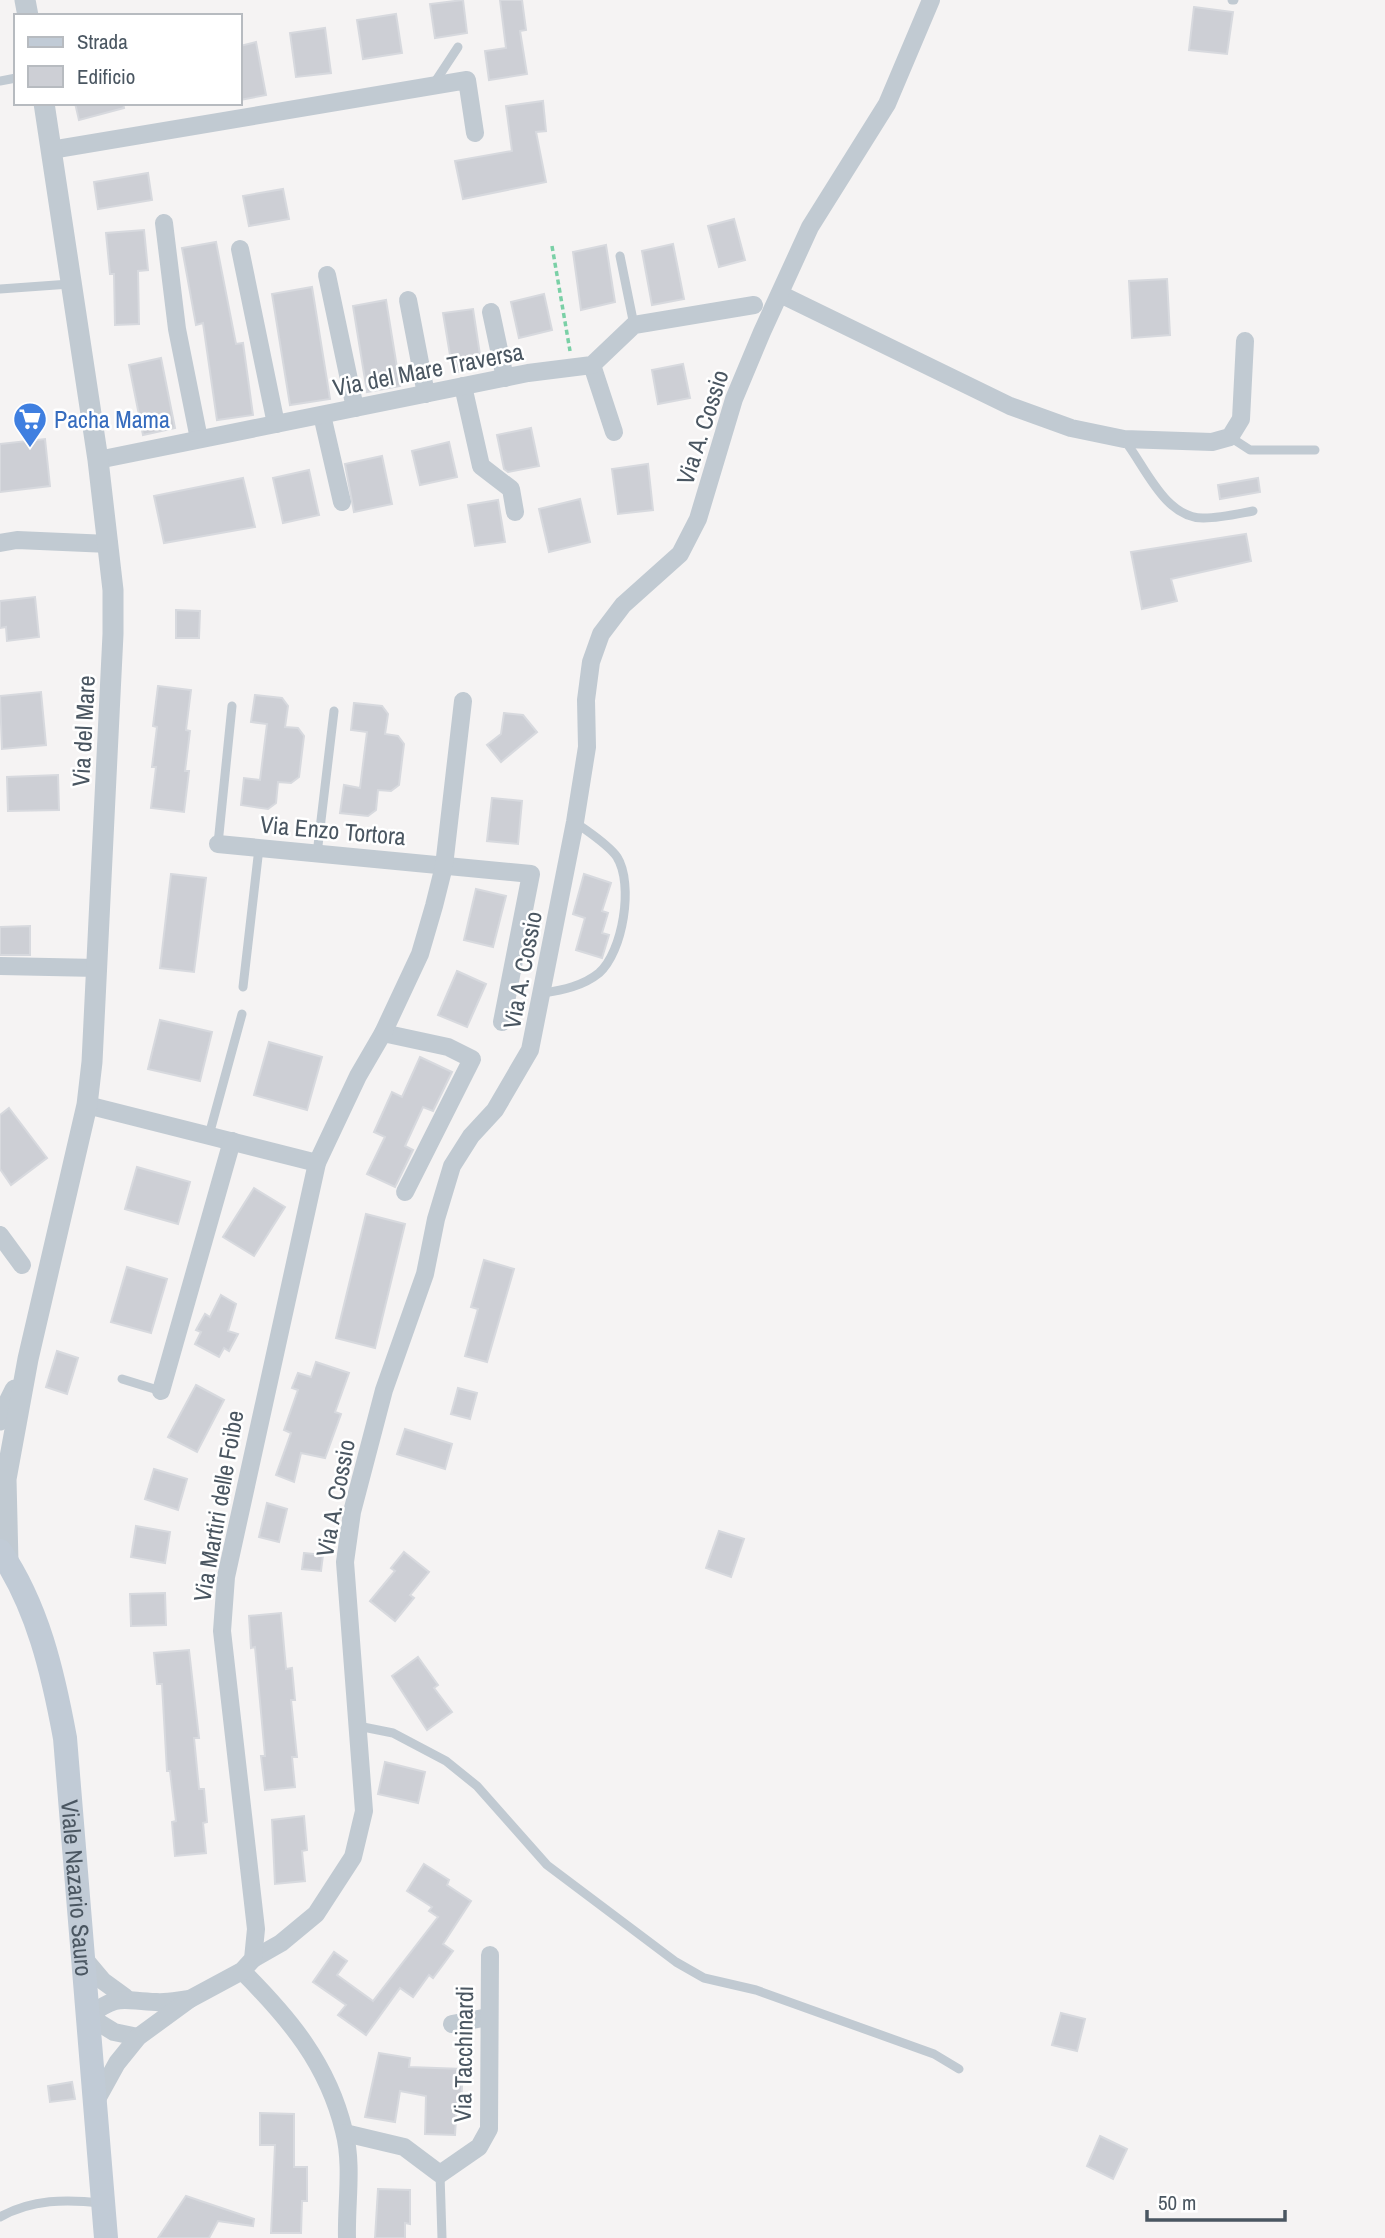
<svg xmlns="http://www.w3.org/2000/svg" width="1385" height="2238" font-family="'Archivo Narrow',sans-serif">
<rect width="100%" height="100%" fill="#f5f3f3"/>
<g fill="#cdcfd5" stroke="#d7d9de" stroke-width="2">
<path d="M463 0 467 33 435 38 430 4Z"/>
<path d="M500 0H522L526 30 520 31 527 74 489 80 485 51 506 48Z"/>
<path d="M1194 7 1233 12 1227 54 1189 50Z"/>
<path d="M396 14 402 53 363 59 357 20Z"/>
<path d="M325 28 331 73 296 77 290 33Z"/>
<path d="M256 42 266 95 240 100V46Z"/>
<path d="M543 101 546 131 536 132 546 182 463 199 455 161 512 151 506 106Z"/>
<path d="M75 103H123L124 108 79 120Z"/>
<path d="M148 173 152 200 98 209 94 182Z"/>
<path d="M283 189 289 219 249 226 243 196Z"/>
<path d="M734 219 745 260 719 267 708 226Z"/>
<path d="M144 230 148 270 138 271 139 324 115 325 114 274H110L106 233Z"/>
<path d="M216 242 236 344 243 343 253 415 217 420 203 323 196 325 182 248Z"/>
<path d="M673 244 684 299 652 305 642 251Z"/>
<path d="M606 245 615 302 581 310 573 252Z"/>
<path d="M1167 279 1170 335 1132 338 1129 281Z"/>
<path d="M312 287 330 399 290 405 272 294Z"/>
<path d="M544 294 552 330 519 338 511 302Z"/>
<path d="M386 300 400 386 367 392 353 306Z"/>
<path d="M473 309 482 368 453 373 443 313Z"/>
<path d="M161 358 175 428 143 435 129 365Z"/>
<path d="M683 364 690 398 658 404 652 370Z"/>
<path d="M531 428 539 466 508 472 504 469 497 435Z"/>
<path d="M45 439 50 486 0 492V444Z"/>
<path d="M449 442 457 477 420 485 412 451Z"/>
<path d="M382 456 392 504 354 512 345 464Z"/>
<path d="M648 464 653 510 618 514 612 469Z"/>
<path d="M309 470 319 515 283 523 273 478Z"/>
<path d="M243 478 255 527 164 543 154 496Z"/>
<path d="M1258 478 1260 492 1220 499 1218 485Z"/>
<path d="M580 499 590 542 549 552 539 509Z"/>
<path d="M498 500 505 542 475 546 468 505Z"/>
<path d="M1246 534 1251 561 1171 579 1177 601 1142 609 1131 552Z"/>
<path d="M35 597 39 637 7 641 6 627 0 628V601Z"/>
<path d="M176 610 200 611 199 638H176Z"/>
<path d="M158 686 191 690 186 730 190 731 185 771H189L184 812 151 808 156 767H152L157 727 153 726Z"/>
<path d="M41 692 46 745 2 749 0 696Z"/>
<path d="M255 695 282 698 288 706 285 727 298 728 304 736 299 777 291 783 278 782 276 803 268 809 241 805 244 778 260 780 267 724 251 722Z"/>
<path d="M354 703 382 706 388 714 385 734 398 736 404 744 399 785 391 791 378 790 376 810 368 816 340 813 344 785 360 788 367 732 351 730Z"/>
<path d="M504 713 523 715 537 732 501 762 487 745 501 734Z"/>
<path d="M58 775 59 810 8 811 7 777Z"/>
<path d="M492 798 522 801 518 844 487 841Z"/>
<path d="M171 874 206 878 194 972 160 968Z"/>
<path d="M584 874 611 883 602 911 608 913 602 933 609 935 602 958 576 950 585 918 573 914Z"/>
<path d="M476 889 506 896 493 947 464 940Z"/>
<path d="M30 926V955H0V927Z"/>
<path d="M457 971 486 984 467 1027 438 1015Z"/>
<path d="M160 1020 212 1032 200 1081 148 1069Z"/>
<path d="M269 1042 322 1057 307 1110 254 1095Z"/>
<path d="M420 1057 452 1072 433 1111 423 1107 405 1146 413 1150 395 1187 367 1174 385 1137 374 1132 392 1092 402 1097Z"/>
<path d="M9 1108 47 1158 11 1185 0 1169V1115Z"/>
<path d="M137 1167 190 1182 178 1224 125 1209Z"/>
<path d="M254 1188 285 1207 254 1256 223 1237Z"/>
<path d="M366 1214 405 1224 375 1348 336 1338Z"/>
<path d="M484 1260 514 1269 487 1362 465 1356 478 1309 471 1307Z"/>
<path d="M127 1267 167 1279 151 1333 111 1322Z"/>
<path d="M221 1295 236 1304 228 1331 238 1334 229 1351 224 1348 219 1357 195 1344 201 1332 196 1330 205 1314 210 1317Z"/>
<path d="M57 1351 78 1358 67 1394 46 1387Z"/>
<path d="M316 1362 349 1373 335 1412 341 1414 325 1458 301 1453 294 1482 276 1475 291 1433 284 1430 298 1390 292 1388 298 1373 311 1377Z"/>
<path d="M196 1385 224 1400 197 1452 168 1437Z"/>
<path d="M458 1388 477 1393 470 1419 451 1414Z"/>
<path d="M405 1429 452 1444 445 1469 397 1454Z"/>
<path d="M154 1469 187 1479 178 1510 145 1499Z"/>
<path d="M267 1503 287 1509 279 1542 259 1537Z"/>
<path d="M136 1526 170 1532 165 1563 131 1557Z"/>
<path d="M719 1531 744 1539 731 1577 706 1568Z"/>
<path d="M404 1552 429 1572 410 1595 414 1598 395 1621 370 1601 395 1571 391 1568Z"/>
<path d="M304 1553 323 1555 321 1571 302 1569Z"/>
<path d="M165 1593 166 1625 131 1626 130 1594Z"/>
<path d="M281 1613 286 1669 292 1668 295 1700H291L297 1757H292L295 1787 265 1790 261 1756H265L255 1647 251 1648 249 1616Z"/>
<path d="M189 1650 199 1738H194L199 1789H204L207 1822 203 1823 206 1853 175 1856 172 1822 176 1821 170 1771H167L162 1684H157L154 1653Z"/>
<path d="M418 1657 438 1685 434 1688 452 1712 427 1730 392 1676Z"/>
<path d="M385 1762 425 1772 418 1803 378 1794Z"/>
<path d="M304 1816 307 1850 302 1851 305 1881 275 1884 272 1820Z"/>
<path d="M424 1864 449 1880 447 1885 471 1901 443 1944 453 1951 433 1978 429 1975 413 1997 400 1988 366 2035 338 2015 346 2005 313 1982 334 1952 347 1961 337 1975 373 2001 438 1917 429 1911 432 1907 407 1891Z"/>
<path d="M1061 2013 1085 2019 1077 2051 1052 2045Z"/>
<path d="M379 2053 410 2058 409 2067 463 2069 461 2104 457 2103 455 2135 425 2134 426 2096 400 2091 395 2122 365 2117Z"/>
<path d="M72 2082 75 2099 50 2102 48 2086Z"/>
<path d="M260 2113 294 2114V2167H307V2201H302L301 2233H271L275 2145H260Z"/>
<path d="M1100 2136 1127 2149 1113 2179 1087 2166Z"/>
<path d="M378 2189 410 2190V2224L405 2223V2238H375Z"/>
<path d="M186 2196 254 2219 253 2226 218 2221 209 2238H158Z"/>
</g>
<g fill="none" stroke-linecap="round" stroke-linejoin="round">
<path stroke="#7ad0a6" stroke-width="3.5" stroke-dasharray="5 3.5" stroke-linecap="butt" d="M552 246 570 351"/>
<g stroke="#c1cad2" stroke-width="9">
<path d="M1232 0H1234"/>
<path d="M0 81 16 78"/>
<path d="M433 85 458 47"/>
<path d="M620 256 634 325"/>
<path d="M0 289 70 284"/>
<path d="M1230 437 1250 450H1315"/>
<path d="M1125 441C1145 466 1165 519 1204 518 1220 518 1237 514 1253 511"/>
<path d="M218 844 232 706"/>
<path d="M317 854 334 711"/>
<path d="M243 987 259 848"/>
<path d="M543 993C563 990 583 986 599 973 623 952 634 884 617 857 608 844 588 832 575 822"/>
<path d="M209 1135 242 1014"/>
<path d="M122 1379 161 1391"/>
<path d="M358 1726 393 1733 446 1761 477 1786 547 1865 676 1962 704 1978 756 1990 934 2054 959 2069"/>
<path d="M440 2174 442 2238"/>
<path d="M0 2217C32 2199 66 2199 102 2203"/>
</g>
<g stroke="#c1cad2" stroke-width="18">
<path d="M51 150 467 80 475 133"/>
<path d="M164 223 177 329 199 439"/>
<path d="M240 249 276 424"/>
<path d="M327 275 355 408"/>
<path d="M780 294 1010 406 1071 428 1124 439 1212 442 1230 437 1241 419 1245 341"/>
<path d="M408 300 426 394"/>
<path d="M491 312 505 378"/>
<path d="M592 365 614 432"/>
<path d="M463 386 481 466 511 489 515 512"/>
<path d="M322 415 342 502"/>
<path d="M98 460 528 373 592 365 634 325 754 305"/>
<path d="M0 543 17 540 109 544"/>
<path d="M218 844 531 874 502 1022"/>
<path d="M0 966 98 968"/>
<path d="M383 1033 448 1047 472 1059 405 1192"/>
<path d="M87 1105 317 1163"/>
<path d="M0 1235 22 1265"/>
<path d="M161 1391 232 1141"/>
<path d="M82 1956 103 1981 125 1997"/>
<path d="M253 1959 281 1943 316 1914 353 1857 364 1811 345 1562 352 1512 384 1390 425 1274 436 1219 452 1166 471 1136 495 1110 530 1050 575 822 587 747 586 700 591 662 601 634 623 605 680 554 698 519 734 399 762 332 810 227 887 104 931 0"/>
<path d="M242 1971C289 2018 328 2064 344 2131 353 2165 346 2203 347 2238"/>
<path d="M452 2024 488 2017"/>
<path d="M138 2037 114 2032 88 2016C120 1993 121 2001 156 2002 167 2003 179 2000 190 1999"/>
<path d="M96 2101 117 2063 138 2037 190 1999 242 1971 253 1959 256 1929 222 1631 226 1577 317 1163 358 1076 383 1033 420 954 434 906 444 866 463 701"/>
<path d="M345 2133 404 2147 440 2174 479 2147 489 2129 490 1955"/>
</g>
<g stroke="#c1cad2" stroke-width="21">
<path d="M25 0 28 16"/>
<path d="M0 1420 15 1390"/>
<path d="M8 1563 6 1479 28 1359 87 1105 92 1062 113 634V590L98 460 44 103"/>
</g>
<path stroke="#c1cbd6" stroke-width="24" id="s1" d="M0 1551C38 1607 53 1673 65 1738L106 2238"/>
</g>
<defs>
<g id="supermarket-pin" transform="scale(1.75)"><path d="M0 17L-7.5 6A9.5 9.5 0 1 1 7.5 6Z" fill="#3f7fe0" stroke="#fff"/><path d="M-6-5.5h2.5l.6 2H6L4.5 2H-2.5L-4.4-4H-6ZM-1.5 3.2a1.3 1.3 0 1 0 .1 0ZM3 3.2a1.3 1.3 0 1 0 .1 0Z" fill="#fff"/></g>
</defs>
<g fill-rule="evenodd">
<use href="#supermarket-pin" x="30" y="419"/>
</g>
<g text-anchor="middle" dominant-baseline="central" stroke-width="5" stroke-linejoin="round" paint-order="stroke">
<g font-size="24" fill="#4a5661" stroke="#fff">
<text transform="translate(428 369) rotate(-11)">Via del Mare Traversa</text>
<text transform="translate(702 427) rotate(-72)">Via A. Cossio</text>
<text transform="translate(83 731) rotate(-87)">Via del Mare</text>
<text transform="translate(333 830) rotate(5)">Via Enzo Tortora</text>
<text transform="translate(522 970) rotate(-79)">Via A. Cossio</text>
<text transform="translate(335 1498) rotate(-79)">Via A. Cossio</text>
<text transform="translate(218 1506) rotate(-80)">Via Martiri delle Foibe</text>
<text stroke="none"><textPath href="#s1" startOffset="350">Viale Nazario Sauro</textPath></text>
<text transform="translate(463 2054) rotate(-89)">Via Tacchinardi</text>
</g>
<g font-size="24" fill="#366cbe" stroke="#fff" text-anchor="start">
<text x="54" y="419">Pacha Mama</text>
</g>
</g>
<rect x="14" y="14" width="228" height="91" fill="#ffffff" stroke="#b7bbc0" stroke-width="2"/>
<rect x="28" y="37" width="35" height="10" fill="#c1cbd6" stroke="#b7bbc0" stroke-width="2"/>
<text x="77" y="49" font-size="21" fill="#4a5661">Strada</text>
<rect x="28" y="66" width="35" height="21" fill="#cdcfd5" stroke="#b7bbc0" stroke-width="2"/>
<text x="77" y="84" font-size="21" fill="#4a5661">Edificio</text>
<path d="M1147 2210v10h138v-10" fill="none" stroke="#4a5661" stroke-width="3.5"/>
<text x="1158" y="2210" font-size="21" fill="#4a5661" stroke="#ffffff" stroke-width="5" paint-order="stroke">50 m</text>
</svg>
